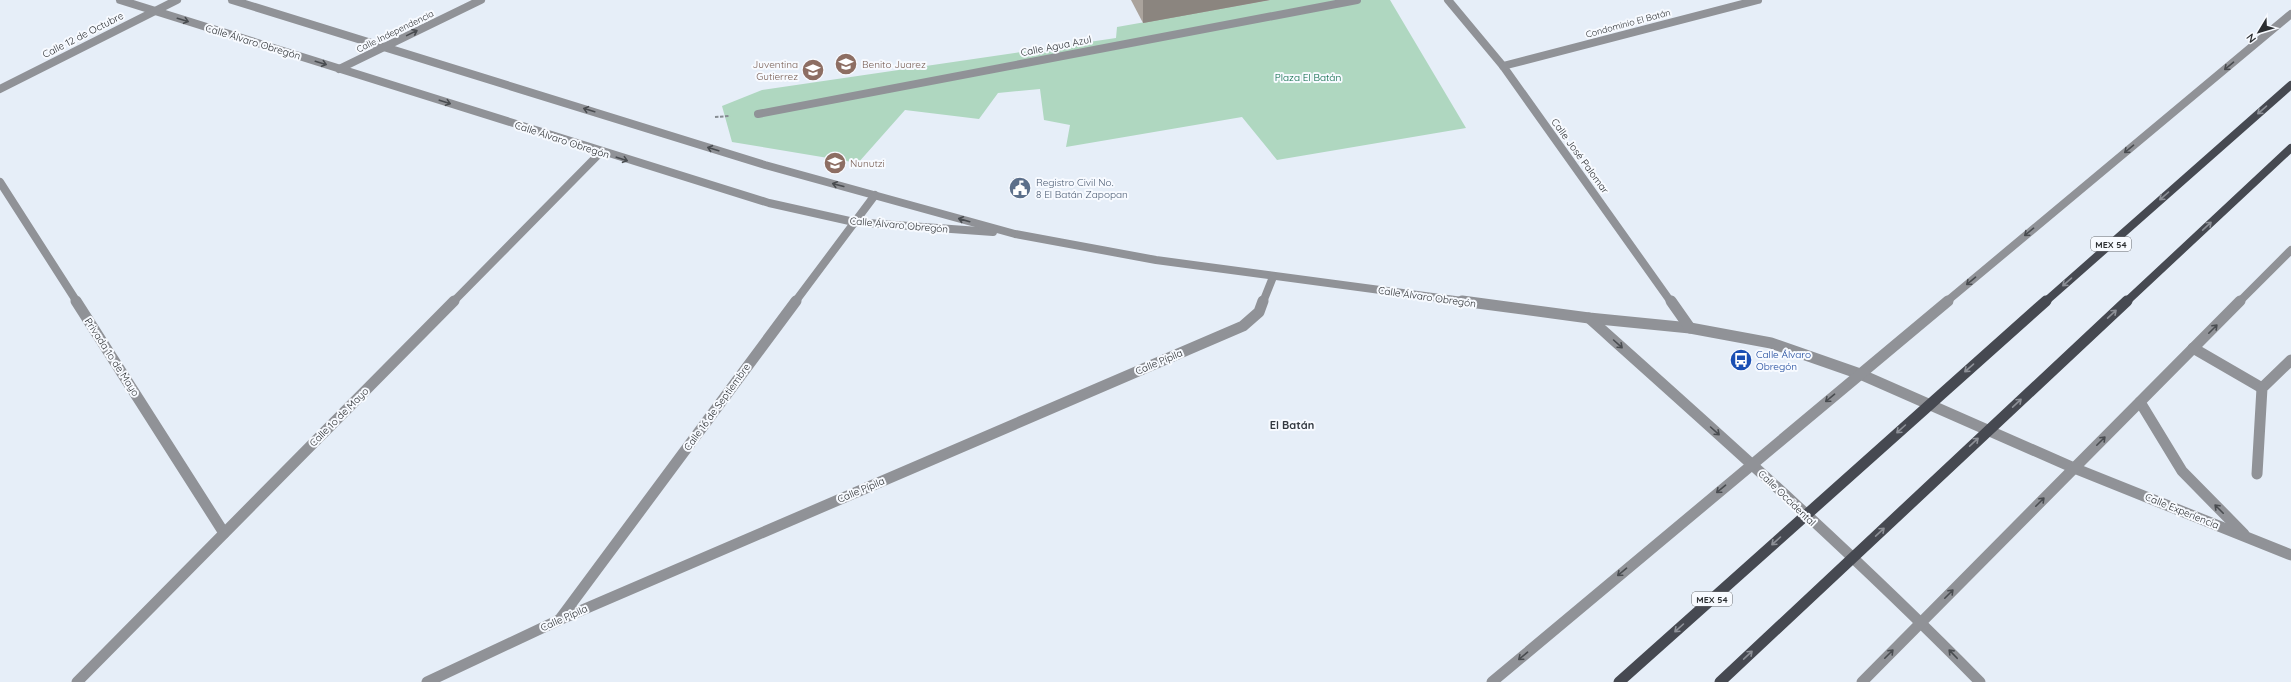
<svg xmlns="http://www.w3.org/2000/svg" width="2291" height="682" font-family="Quicksand,sans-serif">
<rect width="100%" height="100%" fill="#e6eef8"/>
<path fill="#afd7c0" d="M1270 0H1390L1466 128 1277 160 1242 117 1066 147 1070 125 1044 120 1040 89 998 93 979 119 905 110 858 163 732 142 722 106 762 90 1116 38 1117 27Z"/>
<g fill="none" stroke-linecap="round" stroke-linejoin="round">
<path stroke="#868c92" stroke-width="2" stroke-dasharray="3.5 1.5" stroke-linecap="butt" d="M715 117 730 116"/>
<g stroke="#909297" stroke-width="8">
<path d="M120 0 769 203 854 222 993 232"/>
<path d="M232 0 765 165 1015 234 1156 260 1470 302"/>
<path d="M1448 0 1503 66 1671 302"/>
<path d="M1503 66 1758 0"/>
<path d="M339 69 481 0"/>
<path d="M0 89 177 0"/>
<path d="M758 114 1357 0"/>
<path d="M0 182 77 302"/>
<path d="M453 302 601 152"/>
<path d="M795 302 875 195"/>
<path d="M1263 302 1273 277"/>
<path d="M1946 302 2291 14"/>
<path d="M2239 302 2291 250"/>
</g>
<g stroke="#909297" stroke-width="11">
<path d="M76 301 224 533"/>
<path d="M1462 301 1589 318 1690 328 1771 343 1860 374 2074 468 2291 555"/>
<path d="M1671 301 1690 328"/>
<path d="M1589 318C1722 437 1855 555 1980 682"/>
<path d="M2193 348 2262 388"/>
<path d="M2140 402 2182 471 2244 534"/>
<path d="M2257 474 2262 388 2291 360"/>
<path d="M560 619 796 301"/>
<path d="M77 682 454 301"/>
<path d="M427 682 559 620 1243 326 1259 312 1263 301"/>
<path d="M1492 682 1948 301"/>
<path d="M1862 682 2240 301"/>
</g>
<g stroke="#464951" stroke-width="8">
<path d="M2045 302 2291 85"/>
<path d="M2126 302 2291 148"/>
</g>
<g stroke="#464951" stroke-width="11">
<path d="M1619 682 2046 301"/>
<path d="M1720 682 2127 301"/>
</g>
</g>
<path fill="#aaa39c" d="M1131 0H1270L1143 23Z"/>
<path fill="#8b857f" d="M1143 0H1270L1143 23Z"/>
<defs><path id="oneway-shaft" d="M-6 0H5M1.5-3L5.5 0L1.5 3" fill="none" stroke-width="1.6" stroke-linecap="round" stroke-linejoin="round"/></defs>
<g stroke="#494c50">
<use href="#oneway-shaft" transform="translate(183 20) rotate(17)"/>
<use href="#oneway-shaft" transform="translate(412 33) rotate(-26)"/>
<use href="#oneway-shaft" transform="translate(321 63) rotate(17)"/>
<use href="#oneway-shaft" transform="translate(2229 66) rotate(140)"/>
<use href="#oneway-shaft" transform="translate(445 102) rotate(18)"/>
<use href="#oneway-shaft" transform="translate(589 110) rotate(-163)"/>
<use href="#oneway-shaft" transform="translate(713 149) rotate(-163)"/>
<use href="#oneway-shaft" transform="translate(2129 149) rotate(140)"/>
<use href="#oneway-shaft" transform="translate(622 159) rotate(18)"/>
<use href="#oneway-shaft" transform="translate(838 185) rotate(-165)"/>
<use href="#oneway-shaft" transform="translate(964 220) rotate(-164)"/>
<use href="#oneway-shaft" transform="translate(2029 232) rotate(140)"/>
<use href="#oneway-shaft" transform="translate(1971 281) rotate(140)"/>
<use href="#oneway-shaft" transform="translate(2213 329) rotate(-45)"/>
<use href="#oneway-shaft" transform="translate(1618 344) rotate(42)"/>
<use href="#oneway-shaft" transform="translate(1830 398) rotate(140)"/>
<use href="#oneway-shaft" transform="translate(1715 431) rotate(42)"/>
<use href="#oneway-shaft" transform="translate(2101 441) rotate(-45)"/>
<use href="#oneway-shaft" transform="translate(1721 489) rotate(140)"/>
<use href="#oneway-shaft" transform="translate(2040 502) rotate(-45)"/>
<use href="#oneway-shaft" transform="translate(2219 509) rotate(-135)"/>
<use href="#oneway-shaft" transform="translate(1622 572) rotate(140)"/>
<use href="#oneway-shaft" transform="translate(1949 594) rotate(-45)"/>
<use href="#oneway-shaft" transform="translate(1889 654) rotate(-45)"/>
<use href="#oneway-shaft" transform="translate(1953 654) rotate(-134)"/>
<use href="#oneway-shaft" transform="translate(1523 656) rotate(140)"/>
</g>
<g stroke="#8d9097">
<use href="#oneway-shaft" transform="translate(2262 110) rotate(139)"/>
<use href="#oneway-shaft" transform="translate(2164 196) rotate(139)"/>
<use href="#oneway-shaft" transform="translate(2207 226) rotate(-43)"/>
<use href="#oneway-shaft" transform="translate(2067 282) rotate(139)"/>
<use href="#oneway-shaft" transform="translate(2112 314) rotate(-43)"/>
<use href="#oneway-shaft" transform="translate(1969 368) rotate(139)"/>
<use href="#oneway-shaft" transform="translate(2017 403) rotate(-43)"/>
<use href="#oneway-shaft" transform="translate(1901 429) rotate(138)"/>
<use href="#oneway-shaft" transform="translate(1974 442) rotate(-43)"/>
<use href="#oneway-shaft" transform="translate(1880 532) rotate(-43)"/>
<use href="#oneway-shaft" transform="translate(1776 541) rotate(138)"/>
<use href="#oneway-shaft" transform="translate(1679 628) rotate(138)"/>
<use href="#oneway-shaft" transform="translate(1748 655) rotate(-43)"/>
</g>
<defs>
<g id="school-disc" transform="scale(1.15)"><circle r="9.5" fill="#8d6e63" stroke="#f7faff"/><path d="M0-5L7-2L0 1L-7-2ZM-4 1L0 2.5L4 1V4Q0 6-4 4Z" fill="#fff"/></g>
<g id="civic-disc" transform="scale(1.15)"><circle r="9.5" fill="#5c6f8a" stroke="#f7faff"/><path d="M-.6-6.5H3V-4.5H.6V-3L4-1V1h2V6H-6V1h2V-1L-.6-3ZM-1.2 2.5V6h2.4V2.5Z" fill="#fff"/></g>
<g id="bus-disc" transform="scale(1.15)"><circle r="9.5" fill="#1a4fb4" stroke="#f7faff"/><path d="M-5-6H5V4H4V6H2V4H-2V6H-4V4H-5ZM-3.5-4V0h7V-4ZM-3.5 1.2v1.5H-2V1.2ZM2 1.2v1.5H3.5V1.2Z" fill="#fff"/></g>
</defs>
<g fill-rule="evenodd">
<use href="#school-disc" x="846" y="64"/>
<use href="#school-disc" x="813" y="70"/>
<use href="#school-disc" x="835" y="163"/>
<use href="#civic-disc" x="1020" y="188"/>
<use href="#bus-disc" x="1741" y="360"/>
</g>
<g text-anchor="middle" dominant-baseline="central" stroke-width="4" stroke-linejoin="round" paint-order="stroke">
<g font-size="9" fill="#2b2e31" stroke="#f7faff">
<text transform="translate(1628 23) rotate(-15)">Condominio El Batán</text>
<text transform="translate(395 31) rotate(-26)">Calle Independencia</text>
</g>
<g fill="#f7faff" stroke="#686b6f" stroke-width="1">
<rect x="2091" y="237" width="40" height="14" rx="3"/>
<rect x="1692" y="592" width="40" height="14" rx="3"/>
</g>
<g font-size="9" font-weight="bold" fill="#2b2e31">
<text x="2111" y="244">MEX 54</text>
<text x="1712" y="599">MEX 54</text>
</g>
<g font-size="10" fill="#2b2e31" stroke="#f7faff">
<text transform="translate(83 35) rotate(-27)">Calle 12 de Octubre</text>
<text transform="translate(253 42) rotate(17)">Calle Álvaro Obregón</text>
<text transform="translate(1056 46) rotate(-11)">Calle Agua Azul</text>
<text transform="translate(562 140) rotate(18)">Calle Álvaro Obregón</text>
<text transform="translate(1580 156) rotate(54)">Calle José Palomar</text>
<text transform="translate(899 225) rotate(5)">Calle Álvaro Obregón</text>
<text transform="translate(1427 297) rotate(8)">Calle Álvaro Obregón</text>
<text transform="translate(112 357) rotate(57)">Privada 1o de Mayo</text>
<text transform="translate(1159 362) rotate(-23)">Calle Pípila</text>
<text transform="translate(717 407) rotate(-54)">Calle 16 de Septiembre</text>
<text transform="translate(339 417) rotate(-45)">Calle 1o de Mayo</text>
<text transform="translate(861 490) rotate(-23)">Calle Pípila</text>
<text transform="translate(1787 498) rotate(44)">Calle Occidental</text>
<text transform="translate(2182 511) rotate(22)">Calle Experiencia</text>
<text transform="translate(564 618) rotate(-24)">Calle Pípila</text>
</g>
<g font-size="10" fill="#785e54" stroke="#f7faff" text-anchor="start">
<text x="798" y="64" text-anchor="end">Juventina<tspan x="798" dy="12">Gutierrez</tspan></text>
<text x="862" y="64">Benito Juarez</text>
<text x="850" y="163">Nunutzi</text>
</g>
<g font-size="10" fill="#006440" stroke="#f7faff">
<text x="1308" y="77">Plaza El Batán</text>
</g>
<g font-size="10" fill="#4e5e75" stroke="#f7faff" text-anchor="start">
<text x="1036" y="182">Registro Civil No.<tspan x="1036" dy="12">8 El Batán Zapopan</tspan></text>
</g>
<g font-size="10" fill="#164399" stroke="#f7faff" text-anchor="start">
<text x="1756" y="354">Calle Álvaro<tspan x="1756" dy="12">Obregón</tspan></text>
</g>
<g font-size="11" font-weight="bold" fill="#31373f" stroke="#f7faff">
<text x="1292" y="425">El Batán</text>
</g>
</g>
<g transform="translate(2259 32) rotate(232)" stroke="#f7faff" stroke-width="3" paint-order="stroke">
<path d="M0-3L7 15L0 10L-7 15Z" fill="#2b2e31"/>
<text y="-6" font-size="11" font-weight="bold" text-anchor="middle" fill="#2b2e31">N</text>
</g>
</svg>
